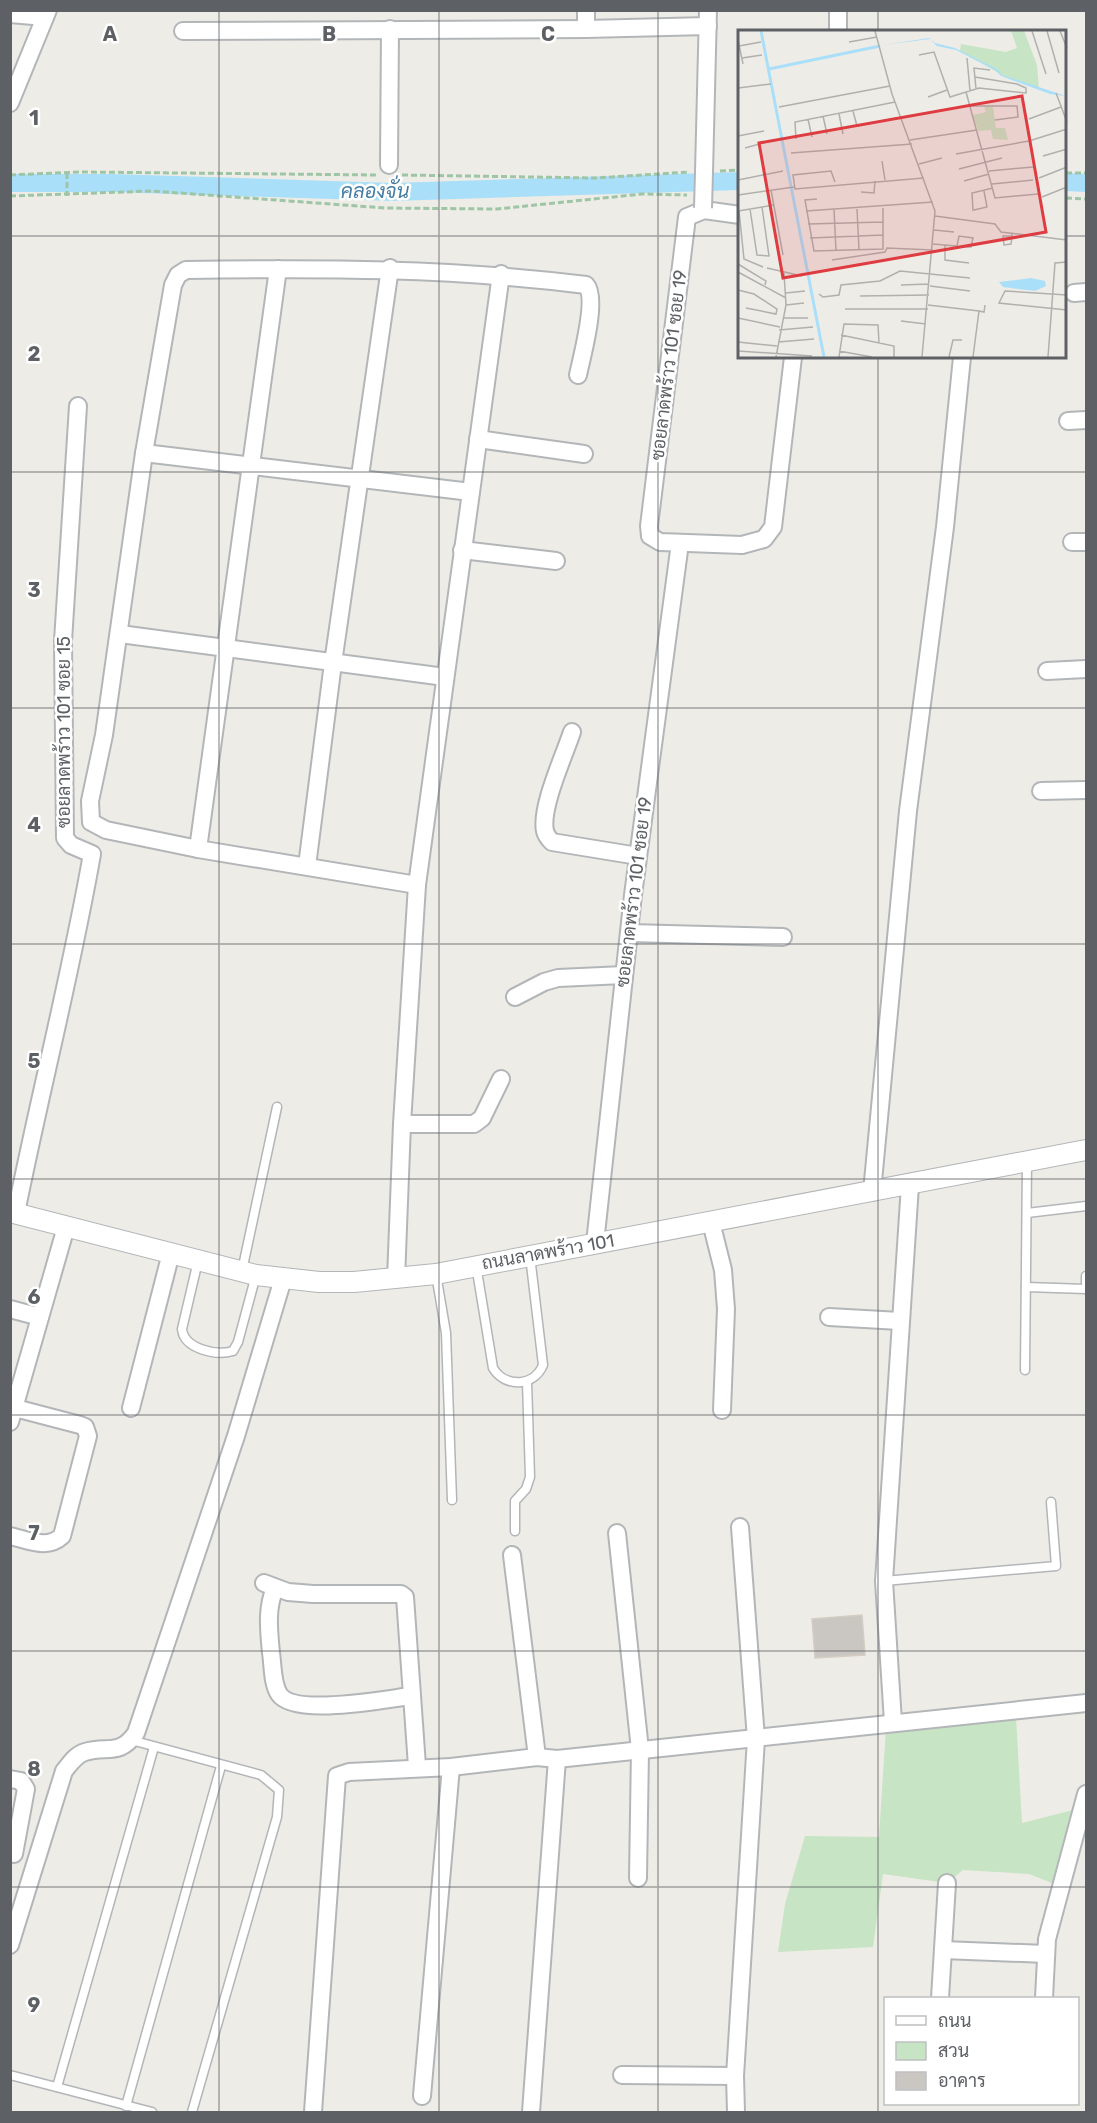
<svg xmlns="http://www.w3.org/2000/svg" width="1097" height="2123" font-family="Rubik,Sarabun,sans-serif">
<rect width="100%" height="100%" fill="#eeece6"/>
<path fill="#c7e4c4" d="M1016 1717 1022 1823 1073 1810 1057 1885 1029 1874 963 1870 947 1883 883 1874 873 1947 778 1952 785 1904 805 1836 879 1837 886 1728Z"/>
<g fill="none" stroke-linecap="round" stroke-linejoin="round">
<g stroke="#aadffa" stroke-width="18">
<path d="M1066 182 1086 183"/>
<path d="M10 183H111L393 192 740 181"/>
</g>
</g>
<path fill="#cac7c2" stroke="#d3cdc4" stroke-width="1.5" d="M862 1615 865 1655 815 1658 812 1619Z"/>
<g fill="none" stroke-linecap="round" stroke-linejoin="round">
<g stroke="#b3b6b9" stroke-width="11">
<g id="service">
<path d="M1027 1213 1086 1206"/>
<path d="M198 1261 182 1329C184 1349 216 1356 233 1351L238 1342 256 1275"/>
<path d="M476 1265 493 1368C505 1388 534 1387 543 1365L530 1256"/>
<path d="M242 1271 277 1107"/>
<path d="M436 1274 446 1333 452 1500"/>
<path d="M1026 1287 1086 1289"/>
<path d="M1086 1289V1276"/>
<path d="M1025 1370 1027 1161"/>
<path d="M515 1531V1501L526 1489 530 1477 527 1382"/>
<path d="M884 1581 1056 1566 1051 1502"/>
<path d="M131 1740 261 1775 279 1790 277 1817 192 2112"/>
<path d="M10 2075 152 2112"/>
<path d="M57 2087 154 1747"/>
<path d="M126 2106 221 1766"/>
</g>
</g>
<g stroke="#b3b6b9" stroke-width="20">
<g id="minor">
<path d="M586 10V29"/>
<path d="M838 10V32"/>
<path d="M10 14 45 17"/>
<path d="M183 31 586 29 708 26"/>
<path d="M10 103 48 10"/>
<path d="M389 165 390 29"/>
<path d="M704 172 708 10"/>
<path d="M740 215 704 210 687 217 649 526 650 536 660 542 742 545 764 539 773 527 793 357"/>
<path d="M1074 293 1086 292"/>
<path d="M1068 421 1086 420"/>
<path d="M478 439 584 454"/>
<path d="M144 453 471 492"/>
<path d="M1072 542H1086"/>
<path d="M462 550 556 561"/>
<path d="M120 634 445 677"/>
<path d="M1047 671 1086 669"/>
<path d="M572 732C564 756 540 808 545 831 546 835 549 839 552 842L638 856"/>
<path d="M1041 791 1086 790"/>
<path d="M198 849 278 269"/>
<path d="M307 866 333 663 390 268"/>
<path d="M417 885 198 849 106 830 91 822 90 801 104 735 144 453 173 285 178 275 186 270C323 268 450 268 586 285 598 298 582 356 578 375"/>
<path d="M629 933 783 937"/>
<path d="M515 997 544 982 558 978 624 975"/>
<path d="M402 1124H474L482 1118 501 1079"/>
<path d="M872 1192 908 811 945 527 962 357"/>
<path d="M16 1213C40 1093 71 974 92 854L71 845 65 838 63 641 78 406"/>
<path d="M711 1222 723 1270 726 1309 722 1410"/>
<path d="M595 1243 633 895 680 543"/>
<path d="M396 1279 402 1124 417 885 501 274"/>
<path d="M10 1309 40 1317"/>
<path d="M829 1317 900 1321"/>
<path d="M131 1408 171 1253"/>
<path d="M10 1422 66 1227"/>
<path d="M617 1533 640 1750 638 1878"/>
<path d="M10 1536C29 1540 47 1550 62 1536L88 1436 85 1427 80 1425 15 1408"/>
<path d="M512 1555 537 1757"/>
<path d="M264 1583 288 1592 313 1594H401L405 1597 417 1766"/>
<path d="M275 1588C266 1609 269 1631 271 1653 273 1665 272 1683 279 1694 294 1717 386 1699 411 1696"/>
<path d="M893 1722 884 1581 910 1185"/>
<path d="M10 1779 21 1781 26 1789 14 1854"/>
<path d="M10 1945 64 1771C70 1764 75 1755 85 1752 107 1745 119 1757 136 1733L236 1436 283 1279"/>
<path d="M943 1950 1046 1954"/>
<path d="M940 1998 947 1883"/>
<path d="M1044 1998 1047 1939 1086 1794"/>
<path d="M622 2075 735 2076"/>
<path d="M422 2096 451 1767"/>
<path d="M313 2112 337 1776 349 1772 451 1767 537 1757 557 1759 1086 1703"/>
<path d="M531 2112 557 1759"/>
<path d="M736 2112 735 2076 756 1739 740 1527"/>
</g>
</g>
<g stroke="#b3b6b9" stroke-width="22">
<path id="tertiary" d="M10 1212 256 1275 319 1282H354L436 1274 1086 1150"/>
</g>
<g stroke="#9ec5a5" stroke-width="3" stroke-dasharray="6 3" stroke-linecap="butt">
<path d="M720 171 740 170"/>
<path d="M67 173V196"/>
<path d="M1066 173H1086"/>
<path d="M10 175 81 172 378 175"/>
<path d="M402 175 596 178 689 172"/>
<path d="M10 196 152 191 385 208 497 209 642 194 687 195"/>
<path d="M1066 198 1086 199"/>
</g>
<use href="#service" stroke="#fff" stroke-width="8"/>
<use href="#minor" stroke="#fff" stroke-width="16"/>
<use href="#tertiary" stroke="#fff" stroke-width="20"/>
<g stroke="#b3b6b9" stroke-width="20" stroke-linecap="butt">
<path id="minor-bridge" d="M703 208 704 172"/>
</g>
<use href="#minor-bridge" stroke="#fff" stroke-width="16"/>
</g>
<path fill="none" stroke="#5d6165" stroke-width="1.5" stroke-opacity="0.55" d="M219 10V2112M439 10V2112M658 10V2112M878 10V32M10 236H740M1066 236H1086M878 357V2112M10 472H1086M10 708H1086M10 944H1086M10 1179H1086M10 1415H1086M10 1651H1086M10 1887H1086"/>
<g text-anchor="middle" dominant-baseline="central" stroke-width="5" stroke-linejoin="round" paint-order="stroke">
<g font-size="18" fill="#5d6165" stroke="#fff">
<text transform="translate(669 365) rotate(-83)">ซอยลาดพร้าว 101 ซอย 19</text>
<text transform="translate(64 732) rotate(-90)">ซอยลาดพร้าว 101 ซอย 15</text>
<text transform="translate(634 892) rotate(-83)">ซอยลาดพร้าว 101 ซอย 19</text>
<text transform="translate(548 1252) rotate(-10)">ถนนลาดพร้าว 101</text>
</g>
<g font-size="20" font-style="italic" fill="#457ca2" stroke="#fff">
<text x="375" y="191">คลองจั่น</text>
</g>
</g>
<g transform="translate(738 30)">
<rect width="328" height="328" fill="#eeece6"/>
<path d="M273 1H286L299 35 301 59 264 45 222 21 223 14 268 22 279 18ZM246 76 255 77 258 98H267L270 110 255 109 253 100 240 101 235 85 248 82Z" fill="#c7e4c4"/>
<path d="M191 8 197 13 217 18 259 39 264 45 328 66 312 64 263 46 257 40 218 20 199 16 192 9 145 15ZM293 248 307 251 308 256 297 261 265 257 261 252Z" fill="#aadffa"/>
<path fill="none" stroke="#aadffa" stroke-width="3" d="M23 1 86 327M31 39 142 16"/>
<path fill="none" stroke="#b0b0ae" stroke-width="1.5" d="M137 1 154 64 197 181 184 327M294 1 308 44M309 1 321 43M322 1 329 18M0 10 5 34M111 12 139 7M1 16 23 12M181 25 196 22 212 67 241 58 288 63V58L279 54 237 47M4 28 24 25M229 28 232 61M0 58 33 54M238 59 236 38 252 40M228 62 257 168 300 164M318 63 329 92M190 67 209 60M232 76H279L280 87 257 90M41 77 152 56M115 81 119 96 163 87M101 84 105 104M85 86 89 104M70 89 74 107M291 89 323 77M0 106 26 101M58 109 57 92 157 72M172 110 239 100M7 118 32 111M53 123 174 114M218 124 291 111 329 99M305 126 329 119M144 131 147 150M181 134 204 128M221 139 264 128M251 141 295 137M301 148 329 137M0 150 45 141M226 151 251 144M97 152 93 141 55 145 57 159 186 148M254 154 295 150M33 160 45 225M123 162 136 163 137 151M0 165 56 157M304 167 329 157M79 169 67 170 76 221 145 219V178M12 179 19 225 31 226 24 177M96 179 98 221M119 179 121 220M236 180 249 177 246 161M0 181 36 175M1 181 6 229 25 237M68 181 195 172M235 181 234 163 255 158M197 186 257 194 263 202 329 210M70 194 145 192M196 200 216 202M274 206H265L266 215 273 214 274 206V203M72 208 145 205M195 214 230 217H233L235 208 221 206 219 216M207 215V230L231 233M94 230 147 222 149 218 195 220M0 234 28 251 27 255M29 238 64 246M0 242 48 268M163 255 191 254M192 256 232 261M0 260 16 264 39 279 38 284 8 278M48 263 67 261M81 264 85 267 101 265 103 255 142 251 162 241 232 248M329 265 267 261 261 273 329 280M122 266 191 265M48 275 66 273M190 275 241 281M107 279H190M0 288 42 297M45 288H70M163 291 188 294M41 300 75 297M103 305 156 316V327M0 312 39 316M40 312 76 309M0 321 74 326M101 321 134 327M38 327 48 275 46 243M101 327 106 294 140 295 141 313M211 327 215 310H224M235 327 241 281 246 282 247 275M310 327 317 233 329 232"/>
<path fill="#de3c40" fill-opacity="0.15" stroke="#de3c40" stroke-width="3" d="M284 66 308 202 45 248 21 113Z"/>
<rect width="328" height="328" fill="none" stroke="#5d6165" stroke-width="3"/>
</g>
<g font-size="20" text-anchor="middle" font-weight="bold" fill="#5d6165" stroke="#fff" stroke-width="5" stroke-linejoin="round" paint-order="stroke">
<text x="110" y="41">A</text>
<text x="329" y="41">B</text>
<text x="548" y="41">C</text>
<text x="34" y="125">1</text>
<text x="34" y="361">2</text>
<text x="34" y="597">3</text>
<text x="34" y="832">4</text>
<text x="34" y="1068">5</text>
<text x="34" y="1304">6</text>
<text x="34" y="1540">7</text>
<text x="34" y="1776">8</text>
<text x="34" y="2012">9</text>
</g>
<rect width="1097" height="2123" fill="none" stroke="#5d6165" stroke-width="24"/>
<rect x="884" y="1997" width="195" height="108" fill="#ffffff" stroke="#bec0c1" stroke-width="1.5"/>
<rect x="896" y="2016" width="30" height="9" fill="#ffffff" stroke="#bec0c1" stroke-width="1.5"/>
<text x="938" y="2027" font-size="18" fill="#5d6165">ถนน</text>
<rect x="896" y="2042" width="30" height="18" fill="#c7e4c4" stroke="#bec0c1" stroke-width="1.5"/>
<text x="938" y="2057" font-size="18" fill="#5d6165">สวน</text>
<rect x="896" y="2072" width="30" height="18" fill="#cac7c2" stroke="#bec0c1" stroke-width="1.5"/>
<text x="938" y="2087" font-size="18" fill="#5d6165">อาคาร</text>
</svg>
